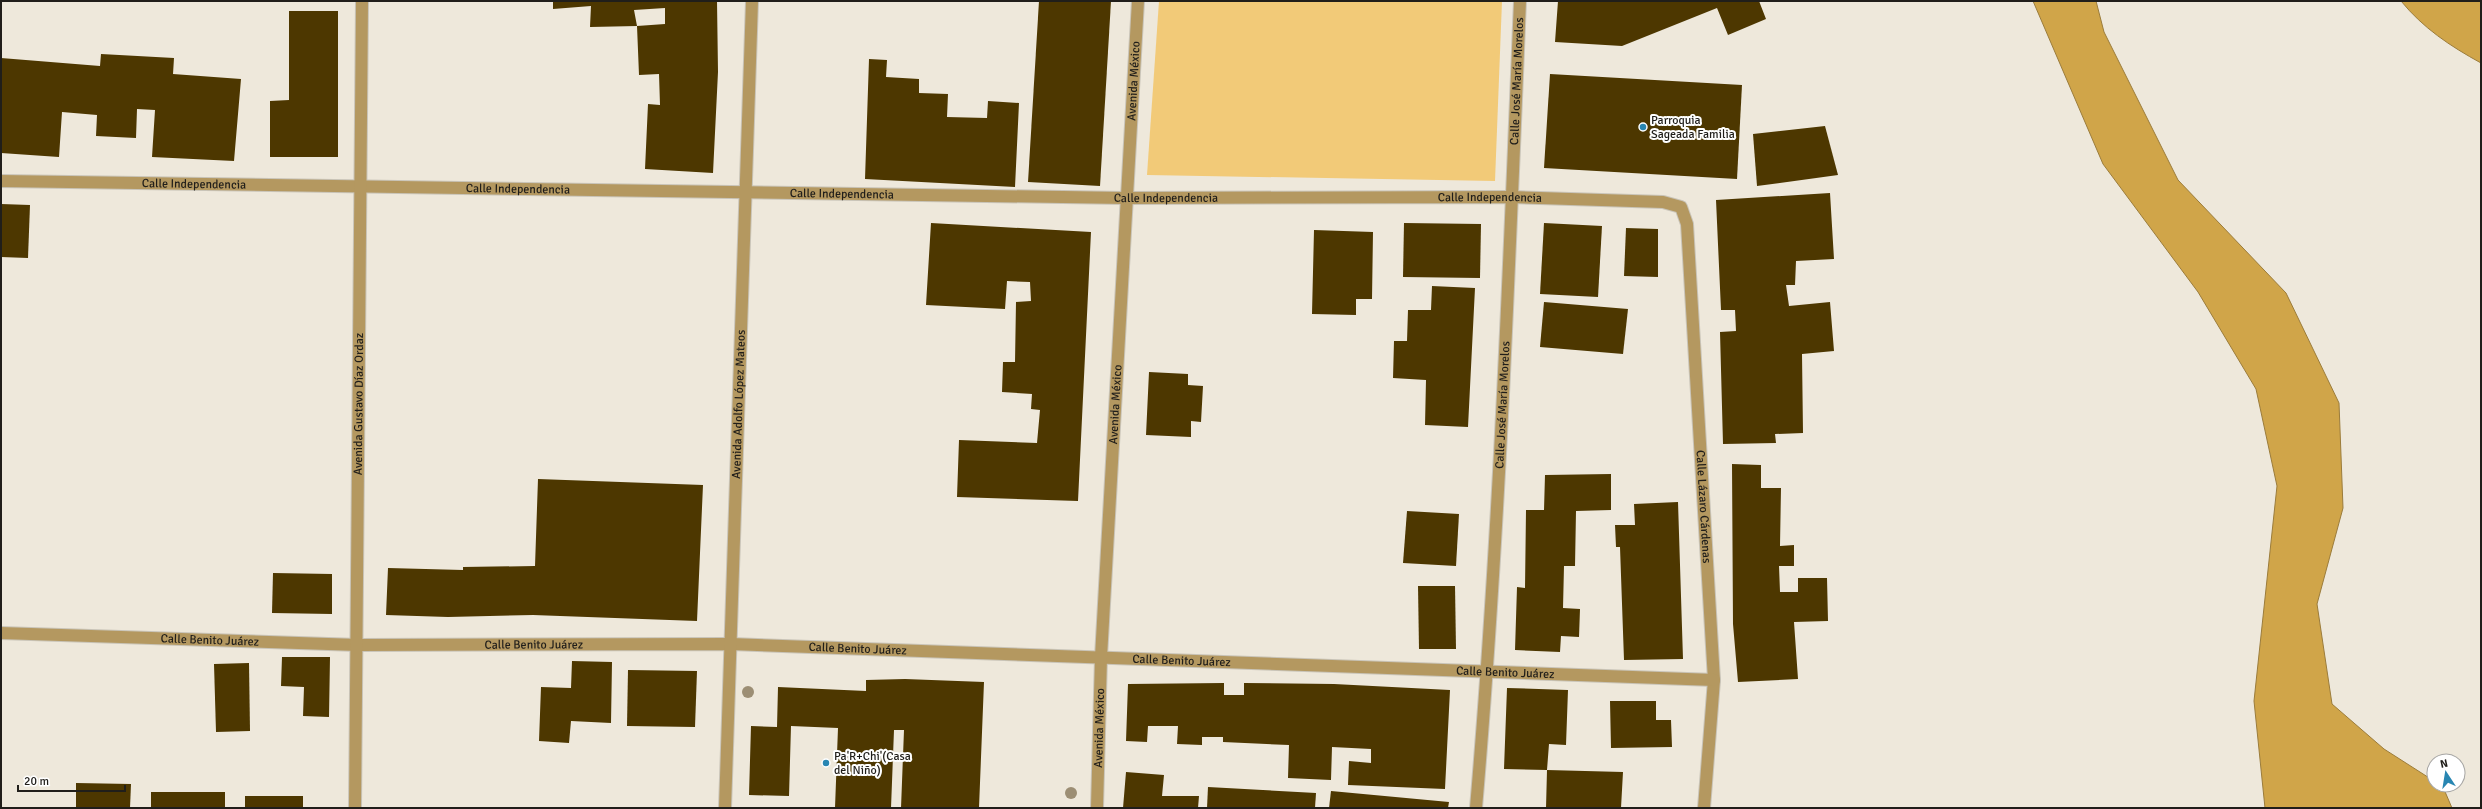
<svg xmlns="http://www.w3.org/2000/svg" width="2482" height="809" font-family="Signika,sans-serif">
<rect width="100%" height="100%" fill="#eee8db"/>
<path fill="#f2ca78" d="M1159 1H1502L1495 181 1147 175Z"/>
<g fill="#d0a549" stroke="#9b7c3b">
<path d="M2033 1H2096L2104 32 2178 180 2286 293 2339 403 2343 508 2317 604 2332 704 2384 749 2434 781V785L2443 787 2452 808H2265L2254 701 2277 486 2256 389 2198 292 2103 164Z"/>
<path d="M2401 1H2481V63C2450 46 2423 28 2401 1Z"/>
</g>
<g fill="#4d3700">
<path d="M553 1H717L718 72 713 173 645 169 648 104 660 105 659 74 639 75 637 26 665 24V8L634 10 637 26 590 27 591 6 553 9Z"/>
<path d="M1039 1H1111L1100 186 1028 182Z"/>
<path d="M1558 1H1759L1766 19 1728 35 1717 8 1622 46 1555 42Z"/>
<path d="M289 11H338V157H270V101L289 100Z"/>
<path d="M101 54 174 58 173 74 241 79 234 161 152 157 155 110 137 109 136 138 96 136 97 115 62 112 59 157 1 153V58L100 66Z"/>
<path d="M869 59 887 60 886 77 919 79V93L948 94 947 117 987 118 988 101 1019 103 1015 187 865 179Z"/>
<path d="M1550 74 1742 85 1737 179 1544 168Z"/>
<path d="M1825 126 1838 175 1757 186 1753 134Z"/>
<path d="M1830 193 1834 259 1796 261 1795 285H1786L1789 306 1830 302 1834 351 1802 354 1803 433 1775 434 1776 443 1723 444 1720 332 1736 331 1735 310H1721L1716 200Z"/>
<path d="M1 204 30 205 28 258 1 257Z"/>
<path d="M931 223 1091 232 1078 501 957 497 959 440 1037 443 1040 410 1031 409 1032 394 1002 392 1003 362H1015L1016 302 1031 301 1030 282 1007 281 1005 309 926 305Z"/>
<path d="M1404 223 1481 224 1480 278 1403 277Z"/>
<path d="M1544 223 1602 226 1598 297 1540 294Z"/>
<path d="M1626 228 1658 229V277L1624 276Z"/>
<path d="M1314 230 1373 232 1372 299H1356V315L1312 314Z"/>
<path d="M1432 286 1475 288 1468 427 1425 425 1426 380 1393 378 1394 341H1407L1408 310H1431Z"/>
<path d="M1544 302 1628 309 1623 354 1540 347Z"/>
<path d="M1149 372 1188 374V385L1203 386 1201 422 1191 421V437L1146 435Z"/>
<path d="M1732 464 1761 465V488H1781L1780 546 1794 545V566H1779L1780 592H1798V578H1827L1828 621 1794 622 1798 679 1738 682 1733 624Z"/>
<path d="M1611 474V510L1576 511 1575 566H1564L1563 608 1580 609 1579 637 1561 636 1560 652 1515 650 1517 587 1525 588 1526 510H1544L1545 475Z"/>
<path d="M538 479 703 485 697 621 533 615 448 617 386 615 388 568 463 570V567L535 566Z"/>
<path d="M1678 502 1683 659 1624 660 1620 547H1616L1615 525H1635L1634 504Z"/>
<path d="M1407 511 1459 514 1456 566 1403 563Z"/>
<path d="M273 573 332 574V614L272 613Z"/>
<path d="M1418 586H1455L1456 649H1419Z"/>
<path d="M282 657H330L329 717 303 716 304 687 281 686Z"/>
<path d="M572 661 612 662 611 723 571 721 569 743 539 741 541 687 571 688Z"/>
<path d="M249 663 250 731 216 732 214 664Z"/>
<path d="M628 670 697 671 695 727 627 726Z"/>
<path d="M905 679 984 682 979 808H901L904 730H894L891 808H835L838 728 791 726 789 796 749 795 751 726 777 727 778 687 866 691V680Z"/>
<path d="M1224 683V695H1244V683L1334 684 1450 690 1445 789 1348 785 1349 761 1371 763V749L1332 747 1331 780 1288 778 1289 745 1223 742V737H1202V745L1177 744 1178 726H1148L1147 742 1126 741 1128 684Z"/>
<path d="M1507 688 1568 690 1566 745 1549 744 1547 770 1623 772 1621 808H1546L1547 770 1504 769Z"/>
<path d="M1610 701H1656V720H1671L1672 747 1611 748Z"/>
<path d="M1126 772 1164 775 1162 796H1199L1198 808H1123Z"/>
<path d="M76 783 131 784 130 808H76Z"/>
<path d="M1208 787 1316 793 1315 808H1207Z"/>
<path d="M1331 791 1449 802 1448 808H1329Z"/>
<rect x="151" y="792" width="74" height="16"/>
<rect x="245" y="796" width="58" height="12"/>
</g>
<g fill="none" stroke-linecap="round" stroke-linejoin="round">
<g stroke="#c9c4b8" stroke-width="14">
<g id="minor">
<path id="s1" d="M1 181 1125 198 1512 197 1663 202 1681 207 1687 224 1714 680 1704 808"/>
<path id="s2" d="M1 633 358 645 731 644 1714 680"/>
<path id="s3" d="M355 808 362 1"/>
<path id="s4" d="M725 808 752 1"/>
<path id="s5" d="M1097 808 1101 657 1138 1"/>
<path id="s6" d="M1476 808C1499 540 1509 270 1520 1"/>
</g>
</g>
<use href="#minor" stroke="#b49860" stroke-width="12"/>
</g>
<g fill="#9c8e74">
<circle cx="748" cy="692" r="6"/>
<circle cx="1071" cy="793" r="6"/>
</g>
<g fill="#2886b2" stroke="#fff" stroke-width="1.5">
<circle cx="1643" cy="127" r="4"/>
<circle cx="826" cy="763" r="4"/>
</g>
<g text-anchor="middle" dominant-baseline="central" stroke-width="4" stroke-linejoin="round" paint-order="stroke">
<g font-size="12" fill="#201e1a" stroke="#fff">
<text stroke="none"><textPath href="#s5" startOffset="728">Avenida México</textPath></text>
<text stroke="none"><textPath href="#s6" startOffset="728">Calle José María Morelos</textPath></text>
<text stroke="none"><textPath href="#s1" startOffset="193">Calle Independencia</textPath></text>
<text stroke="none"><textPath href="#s1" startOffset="517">Calle Independencia</textPath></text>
<text stroke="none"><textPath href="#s1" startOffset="841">Calle Independencia</textPath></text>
<text stroke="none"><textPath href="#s1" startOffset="1165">Calle Independencia</textPath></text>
<text stroke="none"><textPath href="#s1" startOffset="1489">Calle Independencia</textPath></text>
<text stroke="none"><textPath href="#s4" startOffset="404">Avenida Adolfo López Mateos</textPath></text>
<text stroke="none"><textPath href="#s5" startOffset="404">Avenida México</textPath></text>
<text stroke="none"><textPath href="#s3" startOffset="404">Avenida Gustavo Díaz Ordaz</textPath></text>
<text stroke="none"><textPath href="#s6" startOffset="404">Calle José María Morelos</textPath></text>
<text stroke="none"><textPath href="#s1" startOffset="1982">Calle Lázaro Cárdenas</textPath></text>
<text stroke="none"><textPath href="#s2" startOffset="209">Calle Benito Juárez</textPath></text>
<text stroke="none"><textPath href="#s2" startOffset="533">Calle Benito Juárez</textPath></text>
<text stroke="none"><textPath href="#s2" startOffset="857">Calle Benito Juárez</textPath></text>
<text stroke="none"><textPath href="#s2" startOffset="1181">Calle Benito Juárez</textPath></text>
<text stroke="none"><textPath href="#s2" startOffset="1505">Calle Benito Juárez</textPath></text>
<text stroke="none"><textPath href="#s5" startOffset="80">Avenida México</textPath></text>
</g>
<g font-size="12" fill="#201e1a" stroke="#fff" text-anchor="start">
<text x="1651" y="120">Parroquia<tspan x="1651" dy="14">Sageada Familia</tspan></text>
<text x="834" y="756">Pa'R+Chi'(Casa<tspan x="834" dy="14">del Niño)</tspan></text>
</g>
</g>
<rect width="2482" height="809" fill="none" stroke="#201e1a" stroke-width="4"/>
<g transform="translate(2446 773) rotate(348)"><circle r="19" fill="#ffffff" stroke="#a6a5a3"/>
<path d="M0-3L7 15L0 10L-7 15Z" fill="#2886b2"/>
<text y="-6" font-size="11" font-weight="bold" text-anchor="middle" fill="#201e1a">N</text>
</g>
<path d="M18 785v6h107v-6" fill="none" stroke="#201e1a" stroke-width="2"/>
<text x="24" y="785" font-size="12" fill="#201e1a" stroke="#ffffff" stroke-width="3" paint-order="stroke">20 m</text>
</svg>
